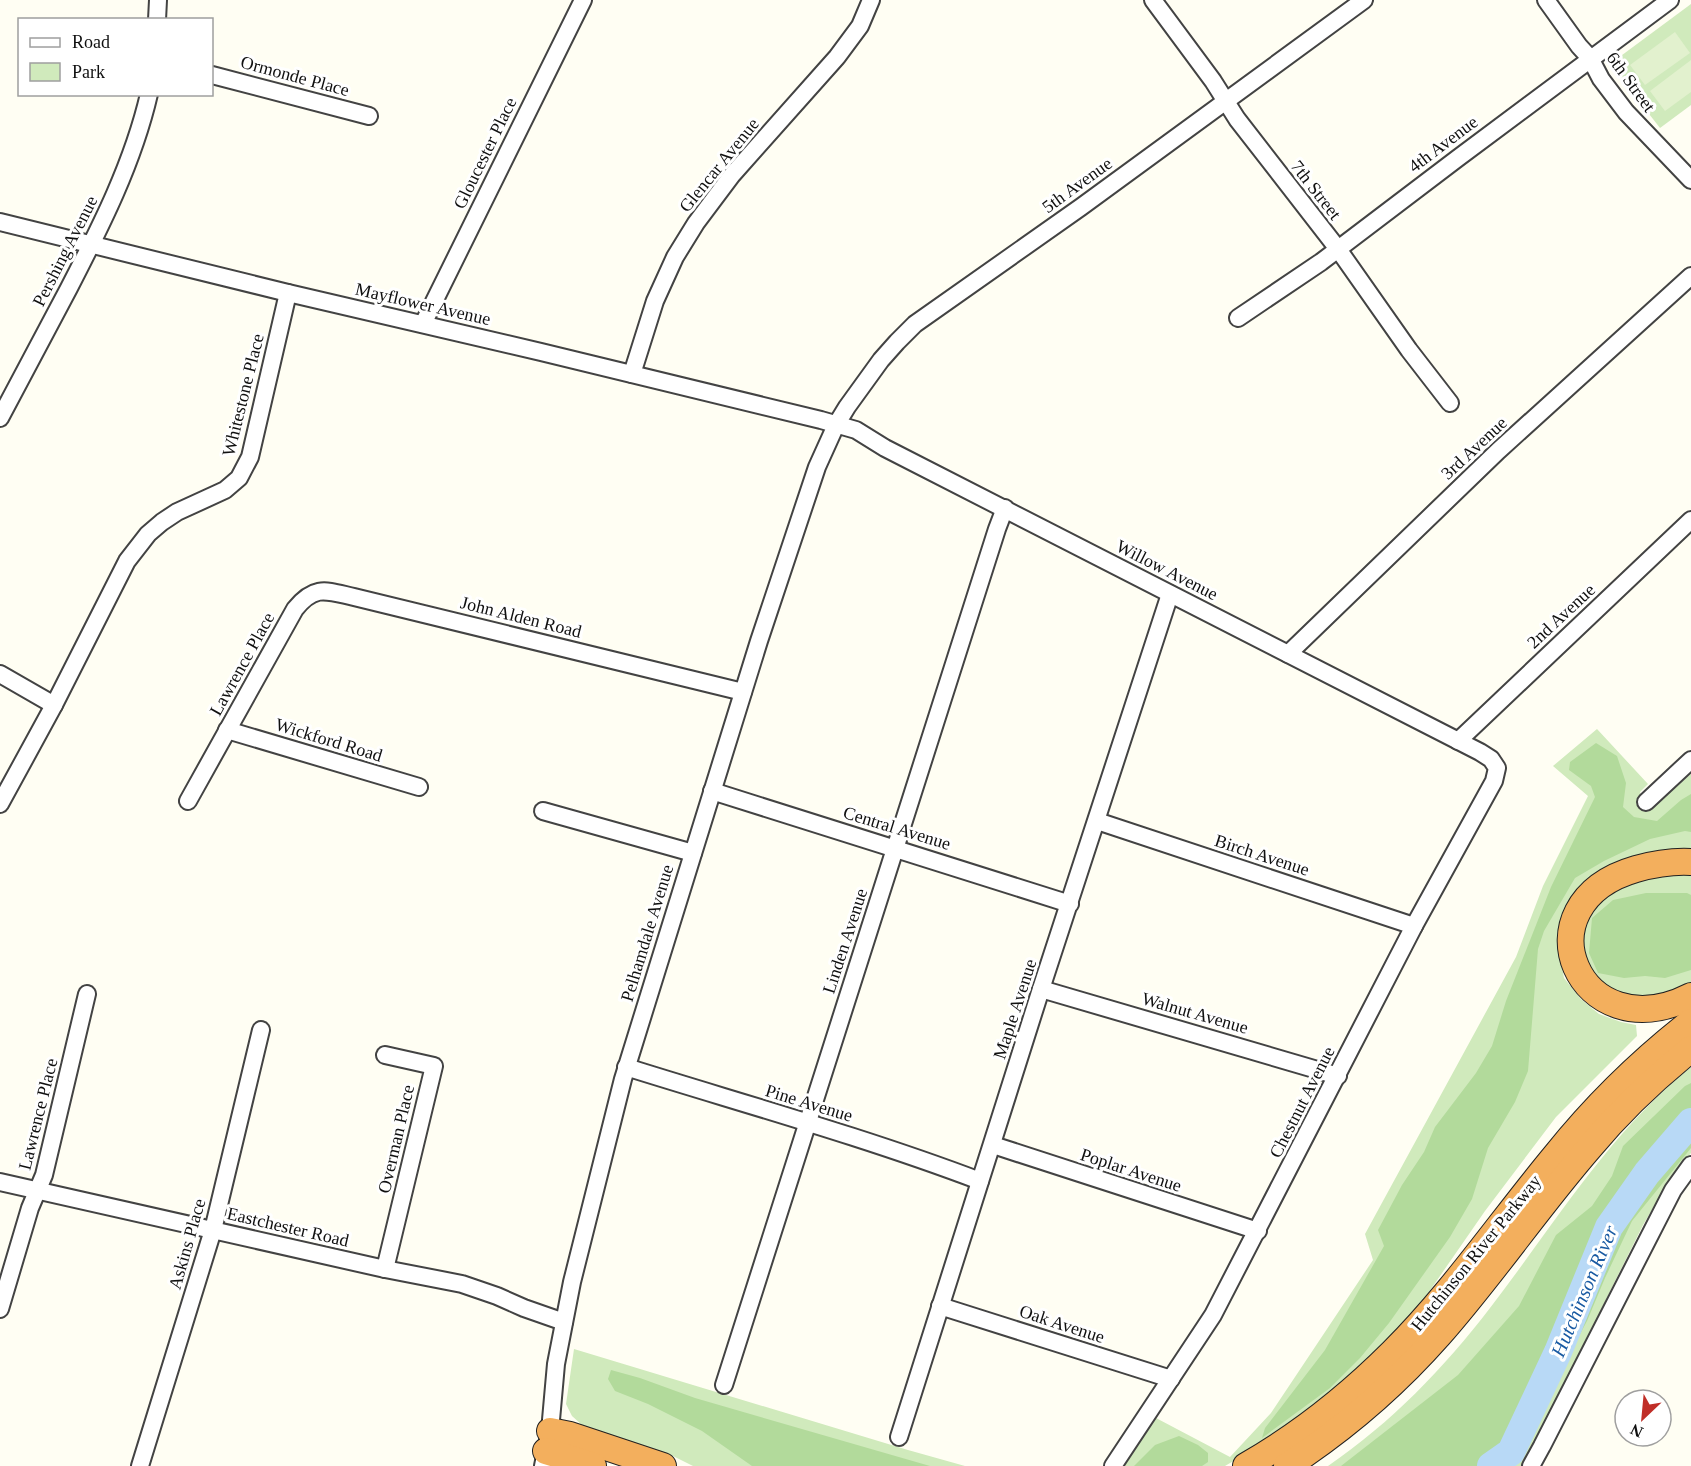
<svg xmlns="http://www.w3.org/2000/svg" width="1691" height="1466" font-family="'Times New Roman',serif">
<rect width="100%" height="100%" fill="#fffef3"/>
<g fill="#d0eabc">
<path d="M1691 4V105L1660 128 1610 64Z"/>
<path d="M1597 729 1648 784 1640 792 1644 804 1649 810 1691 774V848H1684L1622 860 1581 888 1564 911 1557 940 1564 978 1581 999 1599 1014 1621 1022 1636 1025 1637 1036 1556 1117 1485 1211 1424 1299 1356 1379 1282 1432 1225 1466H1124L1156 1418 1230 1457 1271 1413 1373 1260 1365 1234 1516 957 1543 886 1588 796 1553 766Z"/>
<path d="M1668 873H1691V984L1636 1003 1608 992 1580 951 1588 909 1627 881Z"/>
<path d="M1691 1067V1153L1673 1174 1643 1225 1523 1466H1328C1391 1423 1444 1368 1490 1308 1554 1225 1608 1134 1691 1067Z"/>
<path d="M574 1349 908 1450 965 1466H693L669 1454 582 1425 572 1416 566 1404Z"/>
</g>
<g fill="#b2da9b">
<path d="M1596 743 1617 756 1626 783 1623 807 1634 817 1657 821 1681 800 1691 794V832L1685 831 1650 839 1604 861 1575 878 1544 931 1538 949 1528 1071 1515 1102 1488 1148 1472 1199 1450 1237 1389 1323 1360 1358 1330 1388 1262 1438 1265 1428 1325 1350 1384 1246 1378 1230 1402 1185 1424 1152 1435 1127 1476 1073 1492 1046 1506 1001 1551 887 1595 797 1591 786 1569 770 1570 762Z"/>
<path d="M1646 893H1687L1691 895V970L1665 978 1645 976 1624 978 1598 973 1589 953 1592 918 1613 900Z"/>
<path d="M1691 1083V1148L1632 1221 1605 1278 1587 1321 1552 1386 1493 1455 1477 1466H1341L1458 1375 1519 1306 1556 1235 1592 1206 1612 1176 1623 1146 1685 1086Z"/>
<path d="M611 1370 640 1378 695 1398 930 1466H752L702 1431 648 1404 615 1391 608 1379Z"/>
<path d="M1179 1436 1198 1445 1208 1453V1462L1202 1466H1134L1155 1445Z"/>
</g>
<g fill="#e2f1ce">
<path d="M1675 32 1690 53 1645 85 1630 65Z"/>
<path d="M1691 60V92L1665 111 1650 91Z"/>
</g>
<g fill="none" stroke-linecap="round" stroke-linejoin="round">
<path stroke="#b8d9f6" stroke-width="28" d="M1491 1466 1511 1452 1558 1352 1609 1227 1647 1173 1691 1122"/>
<g stroke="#434343" stroke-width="20">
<g id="minor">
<path d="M1153 0 1213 81 1237 119 1338 249 1409 350 1450 403"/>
<path d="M1546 0 1579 46 1590 58 1601 79 1626 112 1691 180"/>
<path d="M157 20 158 0"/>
<path d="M212 75 369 116"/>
<path d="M0 222 288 293 541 352 821 420 856 430 885 448 1480 752 1491 759 1497 768 1494 781 1414 926 1213 1315 1113 1466"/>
<path d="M1238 318 1321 262 1458 158 1670 0"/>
<path d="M423 324 583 0"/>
<path d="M632 374 655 301 675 257 696 223 732 175 837 57 860 26 871 0"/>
<path d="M0 418C23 375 46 332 69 288 101 226 133 163 149 94"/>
<path d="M1288 654 1498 451 1691 276"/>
<path d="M0 674 54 705"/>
<path d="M227 730 419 787"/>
<path d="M1458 741 1691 520"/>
<path d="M712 791 1070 904"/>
<path d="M188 801 295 609C315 584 327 591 354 597L743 692"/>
<path d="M1646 802 1691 760"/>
<path d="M0 804 54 705 127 561 148 534 162 522 177 512 225 490 239 478 250 457 288 293"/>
<path d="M543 811 693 853"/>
<path d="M1097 821 1414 926"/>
<path d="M1041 989 1338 1076"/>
<path d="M385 1055 434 1066 385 1269"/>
<path d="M626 1067C744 1104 864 1137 980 1181"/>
<path d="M993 1145 1258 1231"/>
<path d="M0 1182 385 1269 462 1284 497 1296 524 1308 564 1322"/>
<path d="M940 1306 1171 1379"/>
<path d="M0 1309 30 1208 44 1175 87 994"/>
<path d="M724 1385 997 529 1005 508"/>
<path d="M899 1437 1041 989 1170 594"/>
<path d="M140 1466 213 1230 261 1030"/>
<path d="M543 1466 550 1431 556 1364 572 1282 623 1079 759 641 817 467 836 425 847 407 881 360 897 342 915 324 1081 207 1364 0"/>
<path d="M1531 1466 1542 1446 1673 1190 1691 1165"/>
</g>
</g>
<g stroke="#212121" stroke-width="28">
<g id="highway">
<path d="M1691 862C1673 861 1654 864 1636 869 1515 904 1579 1053 1691 996"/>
<path d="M550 1431 570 1435 663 1466"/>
<path d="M546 1451 593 1466"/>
<path d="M1246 1466C1300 1435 1349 1396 1393 1352 1453 1292 1501 1221 1555 1156 1595 1106 1641 1061 1691 1022"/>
<path d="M1287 1466C1344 1429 1394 1386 1439 1335 1492 1275 1537 1208 1590 1147 1620 1111 1655 1078 1691 1049"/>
</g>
</g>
<use href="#minor" stroke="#fff" stroke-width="16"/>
<use href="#highway" stroke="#f3af5d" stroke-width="26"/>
</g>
<g text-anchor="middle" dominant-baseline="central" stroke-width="6" stroke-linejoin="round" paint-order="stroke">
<g font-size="18" fill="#101010" stroke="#fff">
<text transform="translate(295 76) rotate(15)">Ormonde Place</text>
<text transform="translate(1631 82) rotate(54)">6th Street</text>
<text transform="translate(1443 144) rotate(-37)">4th Avenue</text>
<text transform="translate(485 153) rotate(-64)">Gloucester Place</text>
<text transform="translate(719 165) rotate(-51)">Glencar Avenue</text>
<text transform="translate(1077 185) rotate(-36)">5th Avenue</text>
<text transform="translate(1316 190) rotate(52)">7th Street</text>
<text transform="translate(65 251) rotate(-63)">Pershing Avenue</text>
<text transform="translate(423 304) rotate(13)">Mayflower Avenue</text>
<text transform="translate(243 395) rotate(-76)">Whitestone Place</text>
<text transform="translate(1474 448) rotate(-43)">3rd Avenue</text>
<text transform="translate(1167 570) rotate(27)">Willow Avenue</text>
<text transform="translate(1561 616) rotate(-43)">2nd Avenue</text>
<text transform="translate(521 617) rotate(14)">John Alden Road</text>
<text transform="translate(242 664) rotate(-61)">Lawrence Place</text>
<text transform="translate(329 740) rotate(17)">Wickford Road</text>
<text transform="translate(897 828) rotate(17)">Central Avenue</text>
<text transform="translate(1262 855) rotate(18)">Birch Avenue</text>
<text transform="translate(647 933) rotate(-73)">Pelhamdale Avenue</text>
<text transform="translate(845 941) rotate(-72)">Linden Avenue</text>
<text transform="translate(1015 1009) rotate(-72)">Maple Avenue</text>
<text transform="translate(1195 1013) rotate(16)">Walnut Avenue</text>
<text transform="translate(1302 1102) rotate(-63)">Chestnut Avenue</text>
<text transform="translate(809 1103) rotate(17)">Pine Avenue</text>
<text transform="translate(38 1114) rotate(-76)">Lawrence Place</text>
<text transform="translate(396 1139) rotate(-77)">Overman Place</text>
<text transform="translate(1131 1170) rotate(18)">Poplar Avenue</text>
<text transform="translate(288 1227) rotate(13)">Eastchester Road</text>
<text transform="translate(187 1244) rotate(-74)">Askins Place</text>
<text transform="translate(1476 1253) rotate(-51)">Hutchinson River Parkway</text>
<text transform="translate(1062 1324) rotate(18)">Oak Avenue</text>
</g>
<g font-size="20" font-style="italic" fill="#195aa2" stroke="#fff">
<text transform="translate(1584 1291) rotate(-67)">Hutchinson River</text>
</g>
</g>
<rect x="18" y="18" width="195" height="78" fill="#ffffff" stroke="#9f9f9f" stroke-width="1.5"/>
<rect x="30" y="38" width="30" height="9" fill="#ffffff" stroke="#9f9f9f" stroke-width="1.5"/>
<text x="72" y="48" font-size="18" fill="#101010">Road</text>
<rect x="30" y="63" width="30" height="18" fill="#d0eabc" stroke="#9f9f9f" stroke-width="1.5"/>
<text x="72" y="78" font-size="18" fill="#101010">Park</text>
<g transform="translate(1643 1418) rotate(206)"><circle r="28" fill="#ffffff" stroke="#9f9f9f" stroke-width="1.5"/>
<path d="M0-4.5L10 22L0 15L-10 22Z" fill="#c02e28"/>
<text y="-9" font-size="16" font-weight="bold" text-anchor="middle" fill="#101010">N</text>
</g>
</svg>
